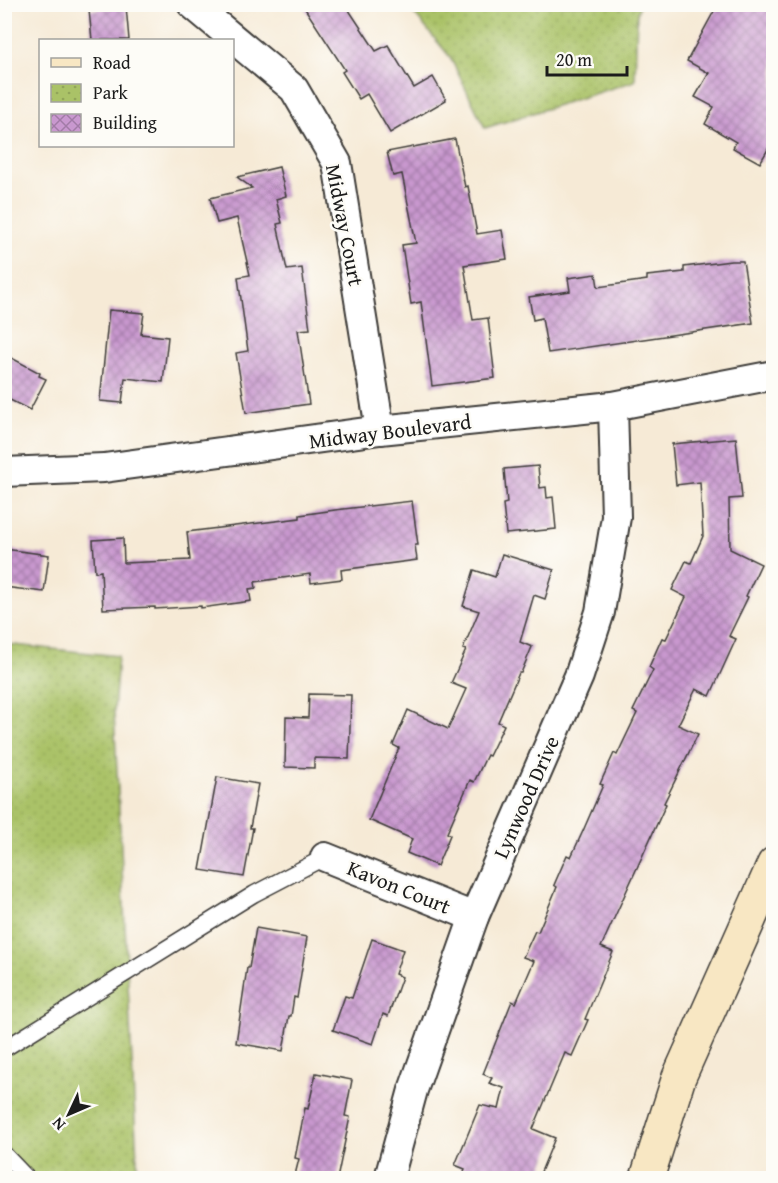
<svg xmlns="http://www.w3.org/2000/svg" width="778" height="1183" font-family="'Gentium Book Plus',serif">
<defs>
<pattern id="park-dots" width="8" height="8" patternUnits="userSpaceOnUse" patternTransform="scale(1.5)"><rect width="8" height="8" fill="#aac267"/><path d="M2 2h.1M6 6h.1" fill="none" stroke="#92a659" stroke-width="1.8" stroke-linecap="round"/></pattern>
<pattern id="building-cross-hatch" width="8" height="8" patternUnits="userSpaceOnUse" patternTransform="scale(1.5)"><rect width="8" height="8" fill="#c998cf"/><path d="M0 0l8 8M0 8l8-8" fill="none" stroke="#a27ba7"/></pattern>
</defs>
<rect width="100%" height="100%" fill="#fdfcf7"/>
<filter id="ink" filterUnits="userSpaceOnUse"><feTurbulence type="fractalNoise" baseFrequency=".0167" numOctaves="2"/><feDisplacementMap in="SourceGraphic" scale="12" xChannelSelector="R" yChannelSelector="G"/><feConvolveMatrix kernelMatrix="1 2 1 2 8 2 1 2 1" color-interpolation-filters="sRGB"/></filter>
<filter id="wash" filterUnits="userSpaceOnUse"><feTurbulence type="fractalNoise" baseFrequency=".008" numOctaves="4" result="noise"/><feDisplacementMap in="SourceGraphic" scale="24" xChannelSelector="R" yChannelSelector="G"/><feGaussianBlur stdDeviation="1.35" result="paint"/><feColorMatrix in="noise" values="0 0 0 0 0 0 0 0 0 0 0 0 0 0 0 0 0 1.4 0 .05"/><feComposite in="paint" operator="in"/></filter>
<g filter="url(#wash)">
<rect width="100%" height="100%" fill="#f6ead6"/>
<g fill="url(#park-dots)" stroke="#636f42" stroke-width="1.5">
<path d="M407 5H640L637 13 635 81 485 128 450 57Z"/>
<path d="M5 644 118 656 114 712 138 1178H5Z"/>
</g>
<g id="blocks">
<g fill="url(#building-cross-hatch)">
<path d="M302 4H345L376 51 388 45 414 88 433 77 446 100 390 133 367 94 359 99 342 72 345 70Z"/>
<path d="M718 4H774V139L760 163 733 148 736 142 705 124 714 107 695 97 709 73 687 61Z"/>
<path d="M126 6 129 40H92L89 10Z"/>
<path d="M455 139 465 187 468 186 477 234 502 230 507 259 464 265 473 320 488 318 495 378 432 386 421 302 411 304 402 245 416 243 402 174 393 176 387 152Z"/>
<path d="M279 167 286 196 276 199 282 223 277 224 287 270 302 268 310 329 298 330 309 404 246 413 236 353 248 351 238 277 250 275 237 218 217 223 210 198 252 188 237 177Z"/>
<path d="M731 261H743L753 323 548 353 542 318 533 320 529 297 570 291 568 278 596 274 598 287 647 280V276L684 272V267Z"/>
<path d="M109 310 144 313 141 334 168 337 163 382 125 378 122 403 100 401Z"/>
<path d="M4 354 40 373 39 376 46 379 30 410 4 397Z"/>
<path d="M736 438 742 498 729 499 730 549 761 564 746 596 748 597 729 636 736 639 710 696 696 689 678 725 698 734 664 803 666 804 601 947 613 952 585 1019 588 1020 572 1056 565 1053 533 1129 555 1138 538 1179H461L465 1169 455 1165 480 1105 499 1109 504 1088 489 1083 492 1078 483 1074 512 1001 516 1003 534 961 523 957 535 931 538 932 557 887 554 885 567 855 571 857 583 831 603 785 600 784 614 753 617 755 637 713 633 711 653 670 649 667 662 638 666 639 686 597 672 590 686 561 691 563 703 536 700 482 676 485 672 444Z"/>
<path d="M538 466 540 488 546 487 547 498 553 497 556 529 506 534 503 504 507 503 504 469Z"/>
<path d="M412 501 418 545H415L417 560 341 570 342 579 311 583 310 574 255 582 256 588 249 589 251 601 201 608V606L155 609V607L103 609 101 571 95 572 93 540 123 538 124 563 190 560 187 532 300 518V515L335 510Z"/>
<path d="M4 549 49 555 44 592 4 587Z"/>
<path d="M502 554 554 570 545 599 534 595 520 642 532 647 521 673H519L498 722 504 725 489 756 487 755 474 782 470 780 447 833 450 835 437 866 407 853 412 839 369 820 399 748 393 745 408 710 448 729 466 689 451 683 466 650 463 649 479 611 463 606 474 570 495 577Z"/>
<path d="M309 694 351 695 349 759 314 758V768L285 767 286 717 308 718Z"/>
<path d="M217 777 258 784 250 828H253L244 877 200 870Z"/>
<path d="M256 928 307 937 297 998 294 997 291 1016H289L283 1051 236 1043 247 968H249Z"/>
<path d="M372 939 403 950 395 974 402 977 388 1016 383 1014 373 1044 333 1030 345 996 352 998Z"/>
<path d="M316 1073 352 1080 345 1116 350 1117 337 1179H294L299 1159 295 1158 305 1108 308 1109Z"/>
</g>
</g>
</g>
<g filter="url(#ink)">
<use href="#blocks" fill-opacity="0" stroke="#3d3b38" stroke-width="1.5"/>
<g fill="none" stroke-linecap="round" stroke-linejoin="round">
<g stroke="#3d3b38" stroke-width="18">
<g id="lane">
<path d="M4 1049 254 894 325 857"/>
<path d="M4 1154 27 1178"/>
</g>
</g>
<g stroke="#3d3b38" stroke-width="32">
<g id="street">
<path d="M192 4 294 89 337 163 380 430"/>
<path d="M4 472 104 468 380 430 613 406 774 375"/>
<path d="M325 857 474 917"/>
<path d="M389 1178 413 1090 474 917 579 676 600 612 616 517 613 406"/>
</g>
</g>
<g stroke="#3d3b38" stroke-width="36">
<path id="secondary" d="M647 1178 679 1077 774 864"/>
</g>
<use href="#lane" stroke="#fff" stroke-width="15"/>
<use href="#street" stroke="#fff" stroke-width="28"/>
<use href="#secondary" stroke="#f8e7c3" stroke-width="33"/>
</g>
</g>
<g text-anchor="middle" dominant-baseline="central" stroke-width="5" stroke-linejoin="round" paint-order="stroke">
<g font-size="21" fill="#1c1c1c" stroke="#fdfcf7">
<text transform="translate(345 225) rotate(79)">Midway Court</text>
<text transform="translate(390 431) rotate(-7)">Midway Boulevard</text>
<text transform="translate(526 797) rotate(-66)">Lynwood Drive</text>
<text transform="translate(399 887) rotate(22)">Kavon Court</text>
</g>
</g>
<rect width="778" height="1183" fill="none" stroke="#fdfcf7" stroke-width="24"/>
<rect x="39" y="39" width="195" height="108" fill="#fdfcf7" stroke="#a3a29f" stroke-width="1.5"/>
<rect x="51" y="58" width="30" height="9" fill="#f8e7c3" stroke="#a3a29f" stroke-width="1.5"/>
<text x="93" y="69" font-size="18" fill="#1c1c1c">Road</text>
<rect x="51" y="84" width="30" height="18" fill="url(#park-dots)" stroke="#a3a29f" stroke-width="1.5"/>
<text x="93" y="99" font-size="18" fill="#1c1c1c">Park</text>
<rect x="51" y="114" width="30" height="18" fill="url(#building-cross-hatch)" stroke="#a3a29f" stroke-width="1.5"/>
<text x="93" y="129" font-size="18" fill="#1c1c1c">Building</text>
<g transform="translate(69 1114) rotate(226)" stroke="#fdfcf7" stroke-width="4.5" paint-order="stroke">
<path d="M0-4.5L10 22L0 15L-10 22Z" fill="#1c1c1c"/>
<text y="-9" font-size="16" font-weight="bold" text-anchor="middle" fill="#1c1c1c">N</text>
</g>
<path d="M547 66v9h80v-9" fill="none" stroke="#1c1c1c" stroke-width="3"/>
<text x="556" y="66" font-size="18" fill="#1c1c1c" stroke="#fdfcf7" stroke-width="4.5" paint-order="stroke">20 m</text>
</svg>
